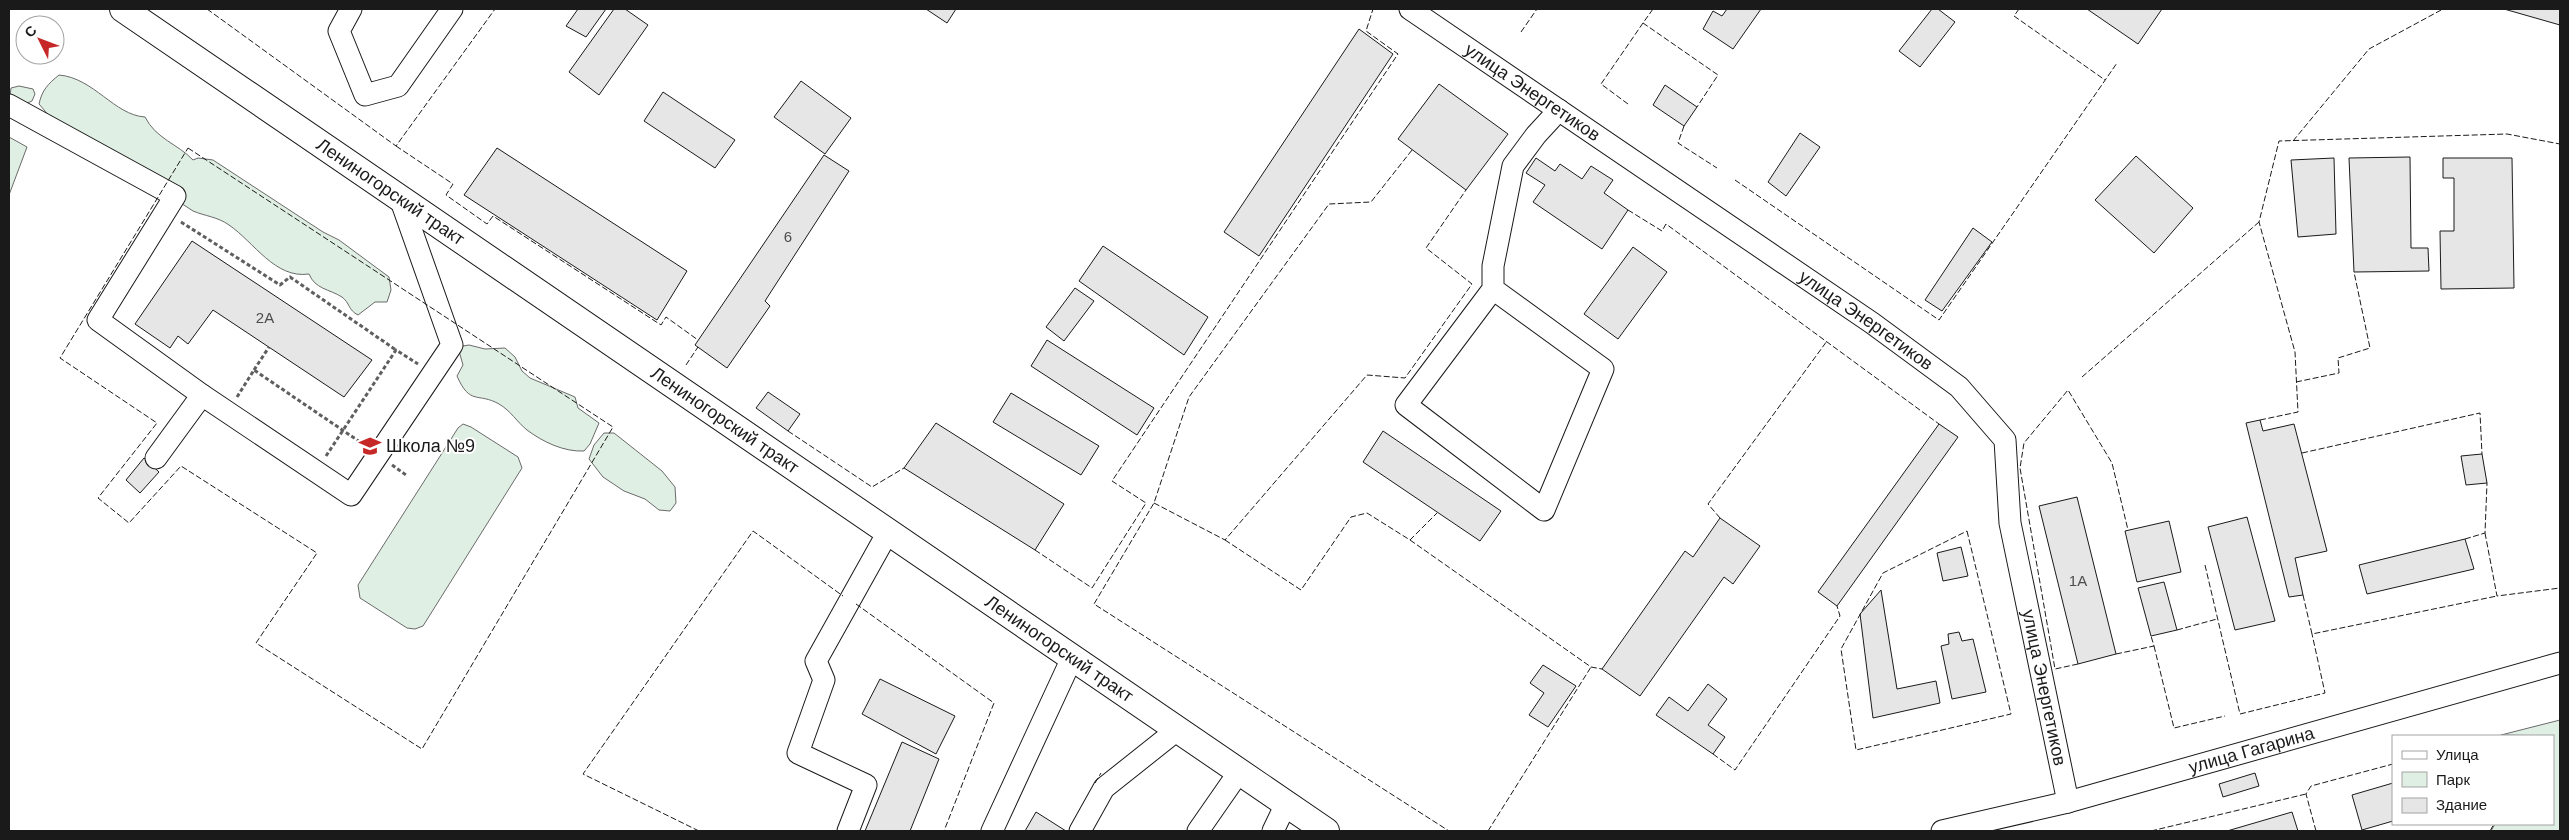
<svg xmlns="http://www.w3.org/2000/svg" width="2569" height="840" font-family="Helvetica,sans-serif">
<rect width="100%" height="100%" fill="#fff"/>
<g fill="#e0efe3" stroke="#6a6a6a">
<path d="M59 75C94 78 114 115 145 117 156 139 178 144 193 160L198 158 213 160 323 232 339 240 389 277 391 290 387 302H375L358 315C348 310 350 303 342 297 329 289 315 289 309 274 275 279 254 242 229 225 218 217 205 216 193 211L50 117 39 104C42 90 48 84 59 75Z"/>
<path d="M19 86 33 89 35 94 32 101 25 104 10 96 11 88Z"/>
<path d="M9 137 27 147 9 195Z"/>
<path d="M469 345 485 349 505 348 515 357 522 371 530 378 575 397 578 408 599 423 590 444 584 451C564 452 543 442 527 430 517 422 511 411 499 404 478 392 470 406 457 376L463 365 459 351 463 346Z"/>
<path d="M463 424 471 427 518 457 522 468 423 626 415 629 407 628 360 598 358 585 458 428Z"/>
<path d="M604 433H614L662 471 675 487 676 503 670 511 659 510 645 499 624 491 603 477 589 459 594 445Z"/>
<path d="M2560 720V831H2491L2495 824H2553V736L2501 735Z"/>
</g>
<g fill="#e6e6e6" stroke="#1a1a1a">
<path d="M578 9H606L586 37 566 26Z"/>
<path d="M614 9H625L648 25 599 95 569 72Z"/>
<path d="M926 9H956L947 23Z"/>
<path d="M1727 9H1761L1733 49 1703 29 1713 11 1722 16Z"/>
<path d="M1932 9H1938L1955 22 1920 67 1899 51Z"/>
<path d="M2087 9H2162L2138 44Z"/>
<path d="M2504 9H2560V25Z"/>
<path d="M1359 29 1393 54 1259 256 1224 232Z"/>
<path d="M801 81 851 118 825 154 774 117Z"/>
<path d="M1439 84 1508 134 1466 190 1398 139Z"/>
<path d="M1665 85 1697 107 1684 126 1653 105Z"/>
<path d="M663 92 735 140 715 168 644 121Z"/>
<path d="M1800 133 1820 147 1786 196 1768 182Z"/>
<path d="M497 148 687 271 657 320 464 195Z"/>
<path d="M824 155 849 171 765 301 770 306 727 368 695 345Z"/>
<path d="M2136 156 2193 208 2154 253 2095 200Z"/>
<path d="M2410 157 2411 248H2428L2429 271 2354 272 2349 158Z"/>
<path d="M1536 158 1555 171 1560 164 1582 179 1591 166 1613 180 1604 193 1628 210 1602 249 1533 202 1545 185 1526 173Z"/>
<path d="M2334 158 2336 234 2298 237 2291 160Z"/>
<path d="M2443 158H2512L2514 288 2441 289 2440 231H2454V178H2443Z"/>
<path d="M1973 228 1992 242 1942 311 1925 300Z"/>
<path d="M192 241 372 360 344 397 213 310 188 344 178 336 170 348 135 324Z"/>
<path d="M1103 246 1208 317 1184 355 1079 281Z"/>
<path d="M1633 247 1667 272 1618 339 1584 314Z"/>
<path d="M1075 288 1094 301 1064 341 1046 327Z"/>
<path d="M1047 340 1154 408 1137 435 1031 366Z"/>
<path d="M768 392 800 414 788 431 756 408Z"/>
<path d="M1011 393 1099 446 1081 475 993 422Z"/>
<path d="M2260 420 2263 431 2294 424 2327 551 2295 558 2303 595 2289 597 2246 423Z"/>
<path d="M936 423 1064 504 1035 550 904 468Z"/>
<path d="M1939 424 1958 437 1837 606 1818 592Z"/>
<path d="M1383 431 1501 511 1480 541 1363 462Z"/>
<path d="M2482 454 2487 483 2466 485 2461 456Z"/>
<path d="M144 458 159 472 140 493 126 480Z"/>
<path d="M2077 497 2116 654 2078 664 2039 506Z"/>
<path d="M2247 517 2275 621 2235 630 2208 527Z"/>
<path d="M1720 518 1760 546 1733 584 1724 577 1640 696 1602 669 1685 551 1693 557Z"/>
<path d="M2169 521 2181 572 2137 582 2125 531Z"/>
<path d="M2465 539 2474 569 2367 594 2359 565Z"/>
<path d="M1961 547 1968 576 1943 581 1937 553Z"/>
<path d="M2164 582 2177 630 2151 636 2138 588Z"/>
<path d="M1881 590 1897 689 1936 681 1940 703 1873 718 1860 614Z"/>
<path d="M1959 632 1962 641 1973 639 1986 692 1952 699 1941 646 1949 644 1948 634Z"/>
<path d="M1543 665 1576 686 1548 727 1529 715 1544 693 1530 683Z"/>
<path d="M880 679 955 716 936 754 862 714Z"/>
<path d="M1708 684 1727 699 1708 725 1725 737 1713 754 1656 715 1669 697 1688 711Z"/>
<path d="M902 742 939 759 910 831H865Z"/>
<path d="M2255 773 2259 786 2223 797 2219 784Z"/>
<path d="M2393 783V821L2362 830 2352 795Z"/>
<path d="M1036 812 1066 831H1025Z"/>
<path d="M2292 812 2298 831H2227Z"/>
</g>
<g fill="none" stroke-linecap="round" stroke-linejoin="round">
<g stroke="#1a1a1a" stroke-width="23">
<g id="minor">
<path d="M351 9 339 31 365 95 398 86 452 9"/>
<path id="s1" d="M1410 9 1872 323 1959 387 2005 440 2010 523 2068 802"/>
<path d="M9 105 175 196 98 320 202 395 156 458"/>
<path d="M1493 289 1603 369 1544 510 1406 405 1493 289V266L1513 166 1536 135 1559 110"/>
<path d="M202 395 351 495 452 345 400 198"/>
<path d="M848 831 866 785 798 753 824 680 816 661 888 532"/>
<path d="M992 831 1072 658"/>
<path d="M1080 831 1104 788 1177 730"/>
<path d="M1198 831 1239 772"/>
<path d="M1273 831 1286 804"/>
<path id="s2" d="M1942 831 2068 802 2560 663"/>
</g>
</g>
<g stroke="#1a1a1a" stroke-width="28">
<g id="major">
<path id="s3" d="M123 9 1326 831"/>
</g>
</g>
<g stroke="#5f5f5f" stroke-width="3" stroke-dasharray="4 2.5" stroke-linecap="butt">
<path d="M181 222 280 285 290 277 396 350"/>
<path d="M254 370 269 347"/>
<path d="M237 397 254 370 363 444"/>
<path d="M326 456 396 350 418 364"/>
<path d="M392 465 406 475"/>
</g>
<use href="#minor" stroke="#fff" stroke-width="21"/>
<use href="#major" stroke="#fff" stroke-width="26"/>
<g stroke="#1a1a1a" stroke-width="1" stroke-dasharray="6 2.5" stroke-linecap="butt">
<path d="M207 9 396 146 495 9"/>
<path d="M1653 9 1643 23 1718 75 1697 107"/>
<path d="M2019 9 2014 16 2105 80"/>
<path d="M1521 32 1537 9"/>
<path d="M1628 104 1601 84 1643 23"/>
<path d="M1684 126 1678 143 1717 168"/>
<path d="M2293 141 2369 49 2443 9"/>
<path d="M396 146 453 184 446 195 487 224 493 216 661 325 666 317 698 340"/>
<path d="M188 148 613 427 422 749 256 643 317 553 181 466 129 523 98 498 157 423 60 358Z"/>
<path d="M1412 150 1371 202 1329 204 1189 397 1154 503 1094 604 1449 831"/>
<path d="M1735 180 1939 320 2117 63"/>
<path d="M1628 210 1662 231 1666 224 1939 424"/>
<path d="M686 365 698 347"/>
<path d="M2082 377 2259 222"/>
<path d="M2296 382 2339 373 2338 358 2370 348 2354 272"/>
<path d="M2260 420 2298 412 2295 352 2259 222 2279 141 2507 134 2560 144"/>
<path d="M788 431 872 487 904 468"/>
<path d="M2302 453 2480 413 2482 454"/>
<path d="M1154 503 1225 540 1367 375 1405 378 1472 284 1426 248 1466 190"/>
<path d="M1720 518 1708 504 1827 341"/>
<path d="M1967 531 2011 714 1856 750 1841 649 1883 573Z"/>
<path d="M2485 533 2497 596 2560 588"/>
<path d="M2465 539 2485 533 2487 483"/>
<path d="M1225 540 1301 590 1351 517 1367 513 1410 540 1437 513"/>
<path d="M1410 540 1591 667 1602 669"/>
<path d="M1035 550 1092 588 1146 503 1112 481 1398 54 1366 31 1373 9"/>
<path d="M2205 565 2240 714 2325 693 2312 634"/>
<path d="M2303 595 2312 634 2497 596"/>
<path d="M856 604 994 703 944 831"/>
<path d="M2177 630 2217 619"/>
<path d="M2154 646 2174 728 2225 716"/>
<path d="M2116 654 2154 646 2151 636"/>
<path d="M2078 664 2055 669 2020 468 2024 443 2068 390 2112 463 2128 530"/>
<path d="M2498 736H2501"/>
<path d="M1713 754 1735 770 1840 616 1837 606"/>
<path d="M1095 783 1101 773"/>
<path d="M699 831 583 774 753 531 843 596"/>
<path d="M1488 831 1591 667"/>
<path d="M2151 831 2306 794"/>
<path d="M2316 831 2306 794 2311 786 2393 764"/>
<path d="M2490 831 2494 824"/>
</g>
</g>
<defs>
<g id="school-bare" transform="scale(1.725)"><path d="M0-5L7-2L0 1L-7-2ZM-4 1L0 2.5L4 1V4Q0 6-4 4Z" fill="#c62828" stroke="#fff" stroke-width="2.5" paint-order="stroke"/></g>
</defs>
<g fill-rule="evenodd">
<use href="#school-bare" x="370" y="446"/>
</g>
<g text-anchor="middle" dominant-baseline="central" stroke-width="4" stroke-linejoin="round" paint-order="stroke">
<g font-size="15" fill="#4d4d4d">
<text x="788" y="236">6</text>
<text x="265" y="317">2А</text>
<text x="2078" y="580">1А</text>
</g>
<g font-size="18" fill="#1a1a1a" stroke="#fff">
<text stroke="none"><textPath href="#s1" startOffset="148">улица Энергетиков</textPath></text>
<text stroke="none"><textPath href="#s3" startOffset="324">Лениногорский тракт</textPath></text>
<text stroke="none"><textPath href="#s1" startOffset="552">улица Энергетиков</textPath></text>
<text stroke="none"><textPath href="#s3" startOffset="729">Лениногорский тракт</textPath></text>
<text stroke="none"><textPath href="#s3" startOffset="1134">Лениногорский тракт</textPath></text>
<text stroke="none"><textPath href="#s1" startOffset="988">улица Энергетиков</textPath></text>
<text stroke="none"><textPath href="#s2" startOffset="320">улица Гагарина</textPath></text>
</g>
<g font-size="18" fill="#1a1a1a" stroke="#fff" text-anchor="start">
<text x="386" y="446">Школа №9</text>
</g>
</g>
<rect width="2569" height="840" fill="none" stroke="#1a1a1a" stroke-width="20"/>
<rect x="2392" y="735" width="162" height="90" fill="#ffffff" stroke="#a3a3a3"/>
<rect x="2402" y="751" width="25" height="8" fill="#ffffff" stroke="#a3a3a3"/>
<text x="2436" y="760" font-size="15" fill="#1a1a1a">Улица</text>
<rect x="2402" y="772" width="25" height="15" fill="#e0efe3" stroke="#a3a3a3"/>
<text x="2436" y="785" font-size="15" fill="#1a1a1a">Парк</text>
<rect x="2402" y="798" width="25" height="15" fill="#e6e6e6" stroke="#a3a3a3"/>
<text x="2436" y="810" font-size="15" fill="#1a1a1a">Здание</text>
<g transform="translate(40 40) rotate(312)"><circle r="24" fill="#ffffff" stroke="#a3a3a3"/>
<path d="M0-4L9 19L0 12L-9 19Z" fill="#c62828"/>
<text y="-8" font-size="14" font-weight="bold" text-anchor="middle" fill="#1a1a1a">С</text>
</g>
</svg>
